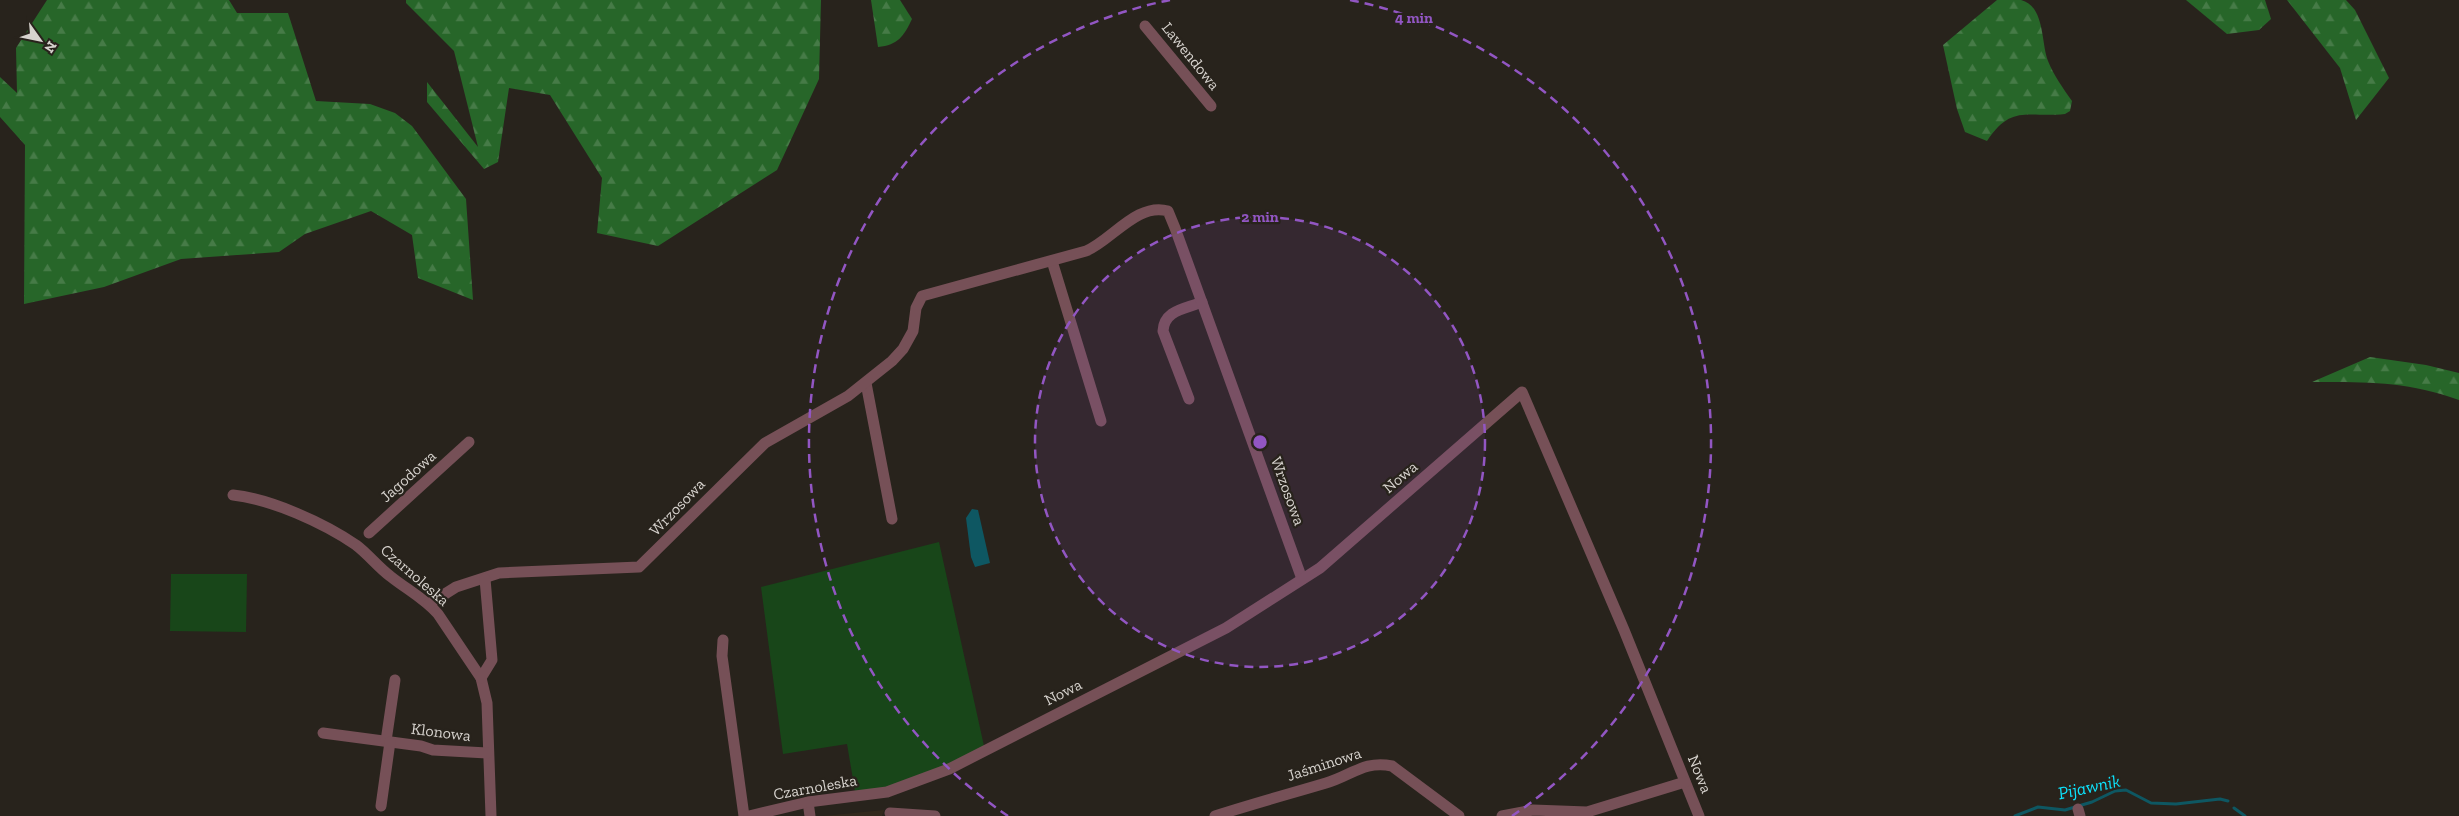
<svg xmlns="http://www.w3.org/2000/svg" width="2459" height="816" font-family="'Zilla Slab',serif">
<defs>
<pattern id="forest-firs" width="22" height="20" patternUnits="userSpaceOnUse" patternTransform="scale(1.25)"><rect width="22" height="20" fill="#276629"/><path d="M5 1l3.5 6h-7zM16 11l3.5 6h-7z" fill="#467b47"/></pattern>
</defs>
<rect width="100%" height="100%" fill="#28231c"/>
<path fill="#32291d" d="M884 810 882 816H823Z"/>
<g fill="#184619">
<path d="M939 542 984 746 951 763 888 788 855 791 847 744 783 754 761 587Z"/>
<path d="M171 574H247L246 632 170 631Z"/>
</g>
<g fill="url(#forest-firs)">
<path d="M47 0H229L237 13H288L316 101 370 104 395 113 412 126 466 199 473 300 418 278 412 235 371 211 305 234 279 252 181 259 104 287 24 304 25 145 0 117V77L17 93 16 48Z"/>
<path d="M406 0H821L819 79 777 170 658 246 597 233 602 178 550 95 509 88 498 162 484 169 427 102V82L478 147 454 51 406 3Z"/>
<path d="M871 0H900L912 19C904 36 898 45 878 47Z"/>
<path d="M1997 0C2004 0 2014 0 2021 0 2045 6 2041 43 2048 61 2054 76 2063 88 2072 101L2070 111 2065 114C2026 118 2012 104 1987 141L1965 132 1957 109 1943 45Z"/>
<path d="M2186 0H2265L2271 19 2259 30 2227 34Z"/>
<path d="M2287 0H2346L2355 10 2389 78 2356 120 2340 68Z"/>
<path d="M2370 357 2426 365 2459 373V400C2406 381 2367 382 2312 382Z"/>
</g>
<path fill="#0e5762" d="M972 509 978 510 990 563 975 567 971 557 966 518Z"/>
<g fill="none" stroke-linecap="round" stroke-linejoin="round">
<g stroke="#0e5762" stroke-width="3">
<path d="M2234 808 2245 816"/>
<path d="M2015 816 2038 807 2065 810 2092 802 2115 791 2126 790 2151 803 2176 804 2220 799 2228 801"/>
</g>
<g stroke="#765057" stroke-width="11">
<path d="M1145 26 1211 106"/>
<path d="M1052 261 1101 421"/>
<path d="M866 383 892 519"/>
<path d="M1189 399 1163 331C1164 310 1185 309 1202 302"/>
<path d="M233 495C271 499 324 523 356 545 368 554 378 567 390 576 406 589 424 598 438 614L481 678 487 703 491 816"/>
<path d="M369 533 469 442"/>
<path d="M429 604 456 587 499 573 639 567 765 443 848 396 892 361 903 349 913 331 916 308 922 296 1086 251C1111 241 1137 202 1168 211L1175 228 1302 579"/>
<path d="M723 640 722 656 744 816"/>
<path d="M481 678 492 660 485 579"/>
<path d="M323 733 421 746 433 750 487 753"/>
<path d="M386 741 395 680"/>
<path d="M808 802 810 816"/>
<path d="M381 806 390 742"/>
<path d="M2078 809 2080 816"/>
<path d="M890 813 935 816"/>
<path d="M749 816 808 802 887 792 949 769 1226 628 1320 568 1522 392 1624 630 1699 816"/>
<path d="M1215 816C1252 804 1289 794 1326 783 1351 776 1364 760 1392 766L1459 816"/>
<path d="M1502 816 1533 810 1587 812 1685 782"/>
</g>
</g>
<circle cx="1260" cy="442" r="225" fill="#9256c3" fill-opacity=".12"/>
<g fill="none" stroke="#9256c3" stroke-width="2.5" stroke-dasharray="9 6">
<circle cx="1260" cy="442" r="225"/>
<path d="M1008 816A451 451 0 0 1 1170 0M1350 0A451 451 0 0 1 1512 816"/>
</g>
<g text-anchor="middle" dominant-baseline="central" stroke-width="4.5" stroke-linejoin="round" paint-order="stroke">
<g font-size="16" fill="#d7d3ce" stroke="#28231c">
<text transform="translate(1191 56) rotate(51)">Lawendowa</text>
<text transform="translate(408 476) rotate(-42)">Jagodowa</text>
<text transform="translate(1400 477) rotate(-40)">Nowa</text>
<text transform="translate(1288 491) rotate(70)">Wrzosowa</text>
<text transform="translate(677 507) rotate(-46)">Wrzosowa</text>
<text transform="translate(415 575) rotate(41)">Czarnoleska</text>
<text transform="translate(1063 692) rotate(-27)">Nowa</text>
<text transform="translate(441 732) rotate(7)">Klonowa</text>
<text transform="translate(1324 764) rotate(-18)">Jaśminowa</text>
<text transform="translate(1700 774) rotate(68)">Nowa</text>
<text transform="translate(815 787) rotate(-10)">Czarnoleska</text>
</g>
<g font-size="18" font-style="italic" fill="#0de3fd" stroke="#28231c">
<text transform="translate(2089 787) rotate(-12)">Pijawnik</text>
</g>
</g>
<circle cx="1260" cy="442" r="8" fill="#9256c3" stroke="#28231c" stroke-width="2.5"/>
<g font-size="15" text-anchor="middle" font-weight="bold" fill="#9256c3" stroke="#28231c" stroke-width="4.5" stroke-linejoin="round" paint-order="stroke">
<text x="1414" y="23">4 min</text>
<text x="1260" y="222">2 min</text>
</g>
<g transform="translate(40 40) rotate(123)" stroke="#28231c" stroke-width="4" paint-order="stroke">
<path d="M0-4L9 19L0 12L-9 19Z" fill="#d7d3ce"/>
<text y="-8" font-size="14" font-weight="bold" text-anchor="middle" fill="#d7d3ce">N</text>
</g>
</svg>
